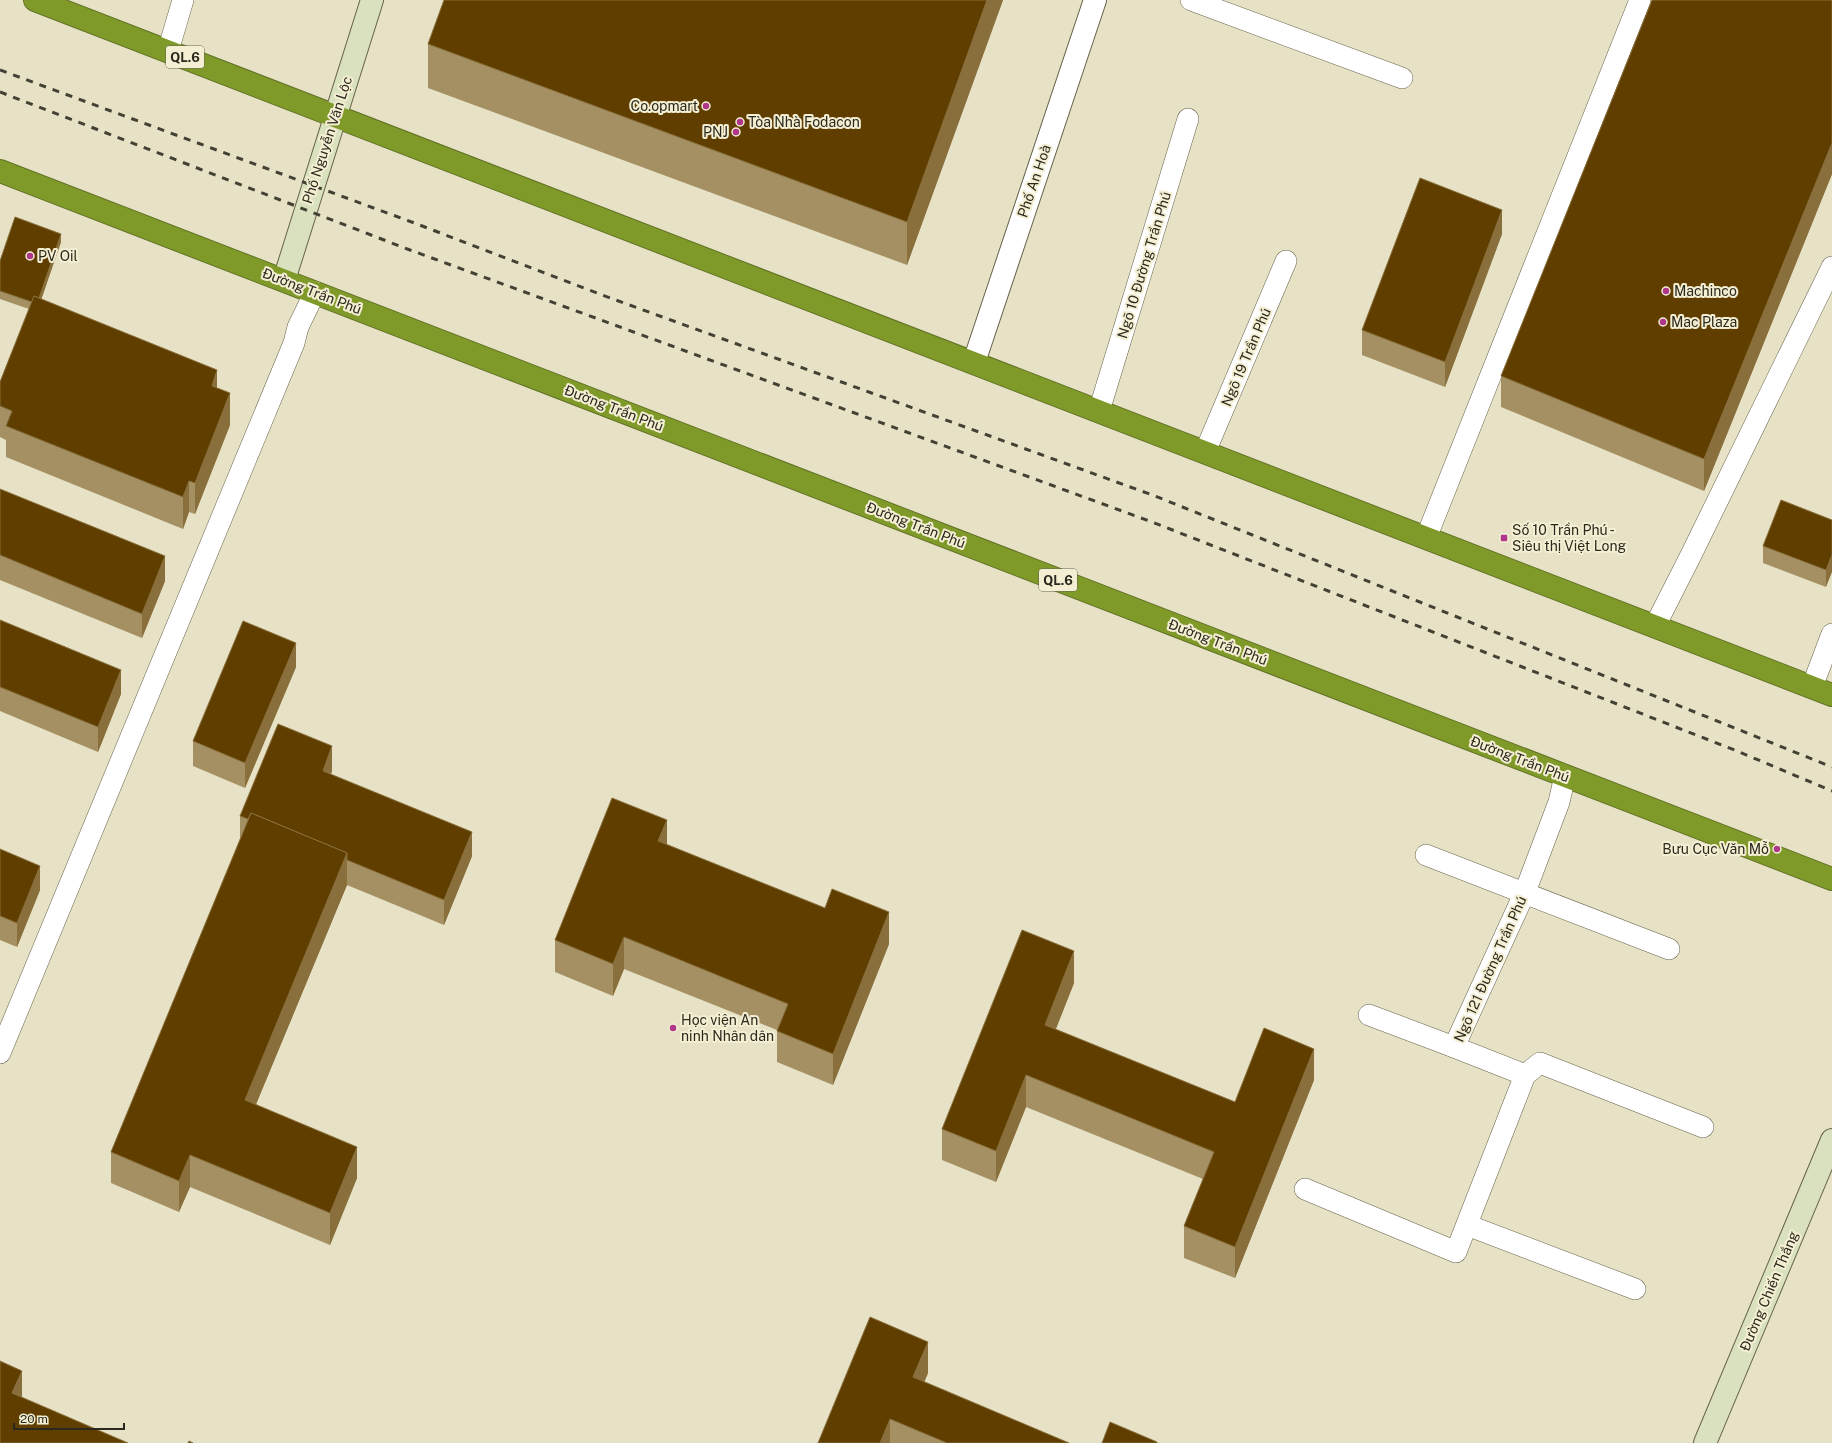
<svg xmlns="http://www.w3.org/2000/svg" width="1832" height="1443" font-family="'Public Sans',sans-serif">
<rect width="100%" height="100%" fill="#e7e2c6"/>
<g fill="none" stroke-linecap="round" stroke-linejoin="round">
<g stroke="#67634b" stroke-width="22">
<g id="lane">
<path d="M1191 0 1402 78"/>
<path d="M168 51 183 0"/>
<path d="M1099 411 1188 119"/>
<path d="M1205 452 1286 261"/>
<path d="M1426 538 1640 0"/>
<path d="M1655 626 1691 555 1832 267"/>
<path d="M1812 687 1832 634"/>
<path d="M1426 855 1669 949"/>
<path d="M1369 1015 1454 1047"/>
<path d="M0 1053 294 343 298 327 315 292"/>
<path d="M1525 1075 1540 1063 1703 1127"/>
<path d="M1305 1189 1456 1252 1525 1075 1454 1047 1525 892 1559 802 1565 776"/>
<path d="M1467 1225 1635 1289"/>
</g>
</g>
<g stroke="#67634b" stroke-width="24">
<path id="street" d="M974 362 1095 0"/>
</g>
<g stroke="#67634b" stroke-width="24">
<g id="secondary">
<path d="M284 280 372 0"/>
<path d="M1705 1443 1832 1140"/>
</g>
</g>
<g stroke="#627226" stroke-width="24">
<g id="highway">
<path d="M35 0 1832 695"/>
<path d="M0 171 1832 879"/>
</g>
</g>
<use href="#lane" stroke="#fff" stroke-width="21"/>
<use href="#street" stroke="#fff" stroke-width="22"/>
<use href="#secondary" stroke="#d9e1bf" stroke-width="22"/>
<use href="#highway" stroke="#809a2a" stroke-width="22"/>
<g stroke="#434134" stroke-width="3" stroke-dasharray="7 7" stroke-linecap="butt">
<path d="M0 70 417 224 602 295 1155 496 1832 767"/>
<path d="M0 92 410 250 1152 522 1737 751 1832 791"/>
</g>
</g>
<g fill="#a49063">
<path d="M1003 0 907 265 428 88V44Z"/>
<path d="M1832 0V174L1704 491 1501 407V376Z"/>
<path d="M1502 234 1445 387 1362 355V330Z"/>
<path d="M61 242 41 299 217 388 230 425 195 514 189 512 183 529 6 457V440L0 437V382L29 309 0 299V261Z"/>
<path d="M0 489 165 581 142 638 0 580Z"/>
<path d="M1832 520 1826 587 1763 563V546Z"/>
<path d="M0 620 121 694 98 752 0 711Z"/>
<path d="M296 667 245 788 193 766V741Z"/>
<path d="M332 771 331 774 472 856 444 925 347 885 256 1104 357 1178 330 1245 190 1187 179 1212 111 1183V1152L240 839V816Z"/>
<path d="M667 844 889 944 833 1085 777 1062V1030L624 969 613 996 555 972V940Z"/>
<path d="M0 849 40 890 17 947 0 940Z"/>
<path d="M1074 983 1056 1029 1235 1102 1314 1080 1235 1278 1184 1258V1226L1203 1179 1026 1107 996 1182 942 1160V1129Z"/>
<path d="M928 1373 924 1382 1069 1443H818Z"/>
</g>
<g fill="#886f3b">
<path d="M987 0H1003L907 265V222Z"/>
<path d="M1832 143V174L1704 491V459Z"/>
<path d="M1502 210V234L1445 387V362Z"/>
<path d="M61 234V242L37 312V304Z"/>
<path d="M217 370V401L212 386Z"/>
<path d="M230 393V425L195 514V483Z"/>
<path d="M189 481V512L183 529V497Z"/>
<path d="M1832 555V572L1826 587V570Z"/>
<path d="M165 556V581L142 638V614Z"/>
<path d="M296 643V667L245 788V763Z"/>
<path d="M121 670V694L98 752V727Z"/>
<path d="M332 746V771L323 795V771Z"/>
<path d="M667 820V852L658 841Z"/>
<path d="M472 832V856L444 925V900Z"/>
<path d="M347 853V885L245 1131V1100Z"/>
<path d="M40 866V890L17 947V923Z"/>
<path d="M889 912V944L833 1085V1054Z"/>
<path d="M624 937V969L613 996V964Z"/>
<path d="M1074 951V983L1045 1056V1025Z"/>
<path d="M1314 1049V1080L1235 1278V1247Z"/>
<path d="M1026 1075V1107L996 1182V1151Z"/>
<path d="M357 1147V1178L330 1245V1213Z"/>
<path d="M190 1155V1187L179 1212V1181Z"/>
<path d="M928 1342V1373L913 1409V1377Z"/>
<path d="M22 1371V1402L12 1393Z"/>
<path d="M890 1419V1443H880Z"/>
</g>
<g fill="#603e00" stroke="#886f3b">
<path d="M444 0H987L907 222 428 44Z"/>
<path d="M1652 0H1832V143L1704 459 1501 376Z"/>
<path d="M1420 178 1502 210 1445 362 1362 330Z"/>
<path d="M15 217 61 234 39 298 34 296 32 302 0 291V261Z"/>
<path d="M34 296 217 370 212 386 230 393 195 483 189 481 183 497 6 426 12 411 0 406V382Z"/>
<path d="M0 489 165 556 142 614 0 555Z"/>
<path d="M1781 500 1832 520V555L1826 570 1763 546Z"/>
<path d="M0 620 121 670 98 727 0 687Z"/>
<path d="M243 621 296 643 245 763 193 741Z"/>
<path d="M278 724 332 746 323 771 472 832 444 900 347 860V853L251 813 248 819 240 816Z"/>
<path d="M612 798 667 820 658 841 825 908 832 889 889 912 833 1054 777 1031 788 1004 624 937 613 964 555 940Z"/>
<path d="M251 813 347 853 245 1100 357 1147 330 1213 190 1155 179 1181 111 1152Z"/>
<path d="M0 849 40 866 17 923 0 916Z"/>
<path d="M1022 930 1074 951 1045 1025 1235 1102 1264 1028 1314 1049 1235 1247 1184 1226 1214 1152 1026 1075 996 1151 942 1129Z"/>
<path d="M870 1317 928 1342 913 1377 1069 1443H947L890 1419 880 1443H818Z"/>
<path d="M0 1361 22 1371 12 1393 128 1443H0Z"/>
<path d="M1110 1422 1157 1442V1443H1102Z"/>
<path d="M189 1441 193 1443H188Z"/>
</g>
<g fill="#ae368b" stroke="#f4efd3" stroke-width="1.5">
<circle cx="706" cy="106" r="4"/>
<circle cx="740" cy="122" r="4"/>
<circle cx="736" cy="132" r="4"/>
<circle cx="30" cy="256" r="4"/>
<circle cx="1666" cy="291" r="4"/>
<circle cx="1663" cy="322" r="4"/>
<rect x="1500" y="534" width="8" height="8" rx="2"/>
<circle cx="1777" cy="849" r="4"/>
<circle cx="673" cy="1028" r="4"/>
</g>
<g text-anchor="middle" dominant-baseline="central" stroke-width="4" stroke-linejoin="round" paint-order="stroke">
<g fill="#f4efd3" stroke="#676454" stroke-width="1">
<rect x="166" y="46" width="38" height="22" rx="3"/>
<rect x="1039" y="569" width="38" height="22" rx="3"/>
</g>
<g font-size="13" font-weight="bold" fill="#2b291e">
<text x="185" y="57">QL.6</text>
<text x="1058" y="580">QL.6</text>
</g>
<g font-size="14" fill="#2b291e" stroke="#f4efd3" text-anchor="start">
<text x="698" y="106" text-anchor="end">Co.opmart</text>
<text x="748" y="122">Tòa Nhà Fodacon</text>
<text x="728" y="132" text-anchor="end">PNJ</text>
<text x="38" y="256">PV Oil</text>
<text x="1674" y="291">Machinco</text>
<text x="1671" y="322">Mac Plaza</text>
<text x="1512" y="530">Số 10 Trần Phú -<tspan x="1512" dy="16">Siêu thị Việt Long</tspan></text>
<text x="1769" y="849" text-anchor="end">Bưu Cục Văn Mỗ</text>
<text x="681" y="1020">Học viện An<tspan x="681" dy="16">ninh Nhân dân</tspan></text>
</g>
<g font-size="14" fill="#2b291e" stroke="#f4efd3">
<text transform="translate(327 140) rotate(-72)">Phố Nguyễn Văn Lộc</text>
<text transform="translate(1034 181) rotate(-71)">Phố An Hoà</text>
<text transform="translate(1144 265) rotate(-73)">Ngõ 10 Đường Trần Phú</text>
<text transform="translate(312 291) rotate(21)">Đường Trần Phú</text>
<text transform="translate(1246 357) rotate(-67)">Ngõ 19 Trần Phú</text>
<text transform="translate(614 408) rotate(21)">Đường Trần Phú</text>
<text transform="translate(916 525) rotate(21)">Đường Trần Phú</text>
<text transform="translate(1218 642) rotate(21)">Đường Trần Phú</text>
<text transform="translate(1520 759) rotate(21)">Đường Trần Phú</text>
<text transform="translate(1490 969) rotate(-66)">Ngõ 121 Đường Trần Phú</text>
<text transform="translate(1769 1291) rotate(-67)">Đường Chiến Thắng</text>
</g>
</g>
<path d="M14 1423v6h110v-6" fill="none" stroke="#2b291e" stroke-width="2"/>
<text x="20" y="1423" font-size="12" fill="#2b291e" stroke="#f4efd3" stroke-width="3" paint-order="stroke">20 m</text>
</svg>
